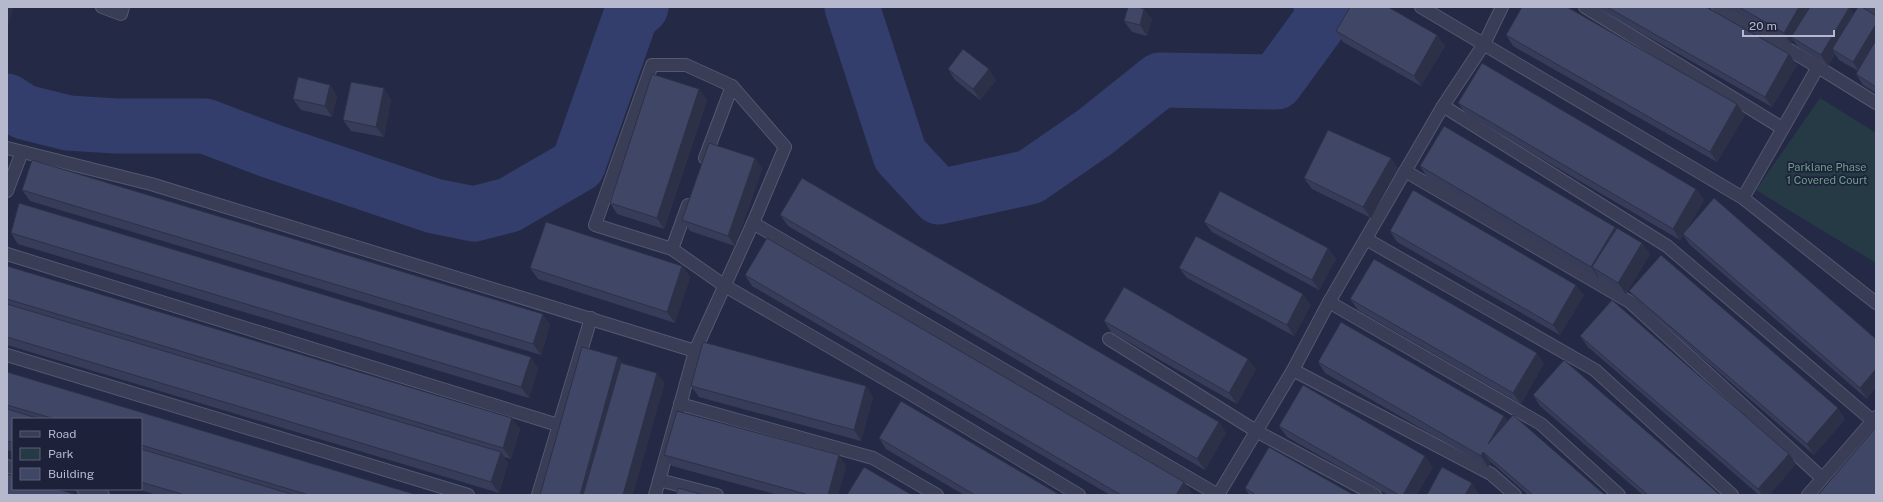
<svg xmlns="http://www.w3.org/2000/svg" width="1883" height="502" font-family="'Public Sans',sans-serif">
<rect width="100%" height="100%" fill="#242a45"/>
<path fill="#263a46" d="M1820 98 1876 133V263L1756 190Z"/>
<g fill="none" stroke-linecap="round" stroke-linejoin="round">
<g stroke="#343e6c" stroke-width="55">
<path d="M852 7 900 155 939 197 1030 177 1095 132 1160 80 1276 82 1322 19 1321 7"/>
<path d="M7 101 24 112 68 123 116 126H205L271 151 434 206 474 214 509 205 578 165 631 15 641 7"/>
</g>
<g stroke="#54586f" stroke-width="14">
<g id="minor">
<path d="M102 7 121 14 123 7"/>
<path d="M1421 7 1743 198 1876 303"/>
<path d="M1585 7 1782 128"/>
<path d="M1718 7 1818 67"/>
<path d="M1867 7 1876 12"/>
<path d="M732 86 686 65H652L595 225 672 249 725 286 909 393 1079 495"/>
<path d="M1443 106 1667 246 1873 421"/>
<path d="M7 148 151 184 695 351"/>
<path d="M1405 171 1630 302 1822 478"/>
<path d="M7 191 22 152"/>
<path d="M1743 198 1818 67 1876 103"/>
<path d="M753 223 1218 495 1293 370 1329 302 1443 106 1484 44 1502 7"/>
<path d="M1366 239 1595 370 1732 495"/>
<path d="M672 249 688 205"/>
<path d="M7 254 558 425"/>
<path d="M1329 302 1541 424 1619 495"/>
<path d="M1109 339 1256 431 1375 495"/>
<path d="M7 355 468 495"/>
<path d="M1293 370 1491 474 1515 495"/>
<path d="M680 404 873 458 937 495"/>
<path d="M7 466 13 468"/>
<path d="M659 480 717 495"/>
<path d="M83 489 103 495"/>
<path d="M538 495 591 318"/>
<path d="M655 495 695 351 753 223 785 147 732 86 705 158"/>
<path d="M1808 495 1876 417"/>
</g>
</g>
<use href="#minor" stroke="#393d55" stroke-width="12"/>
</g>
<g fill="#373c58">
<path d="M1596 7H1706L1789 54 1797 65 1772 107Z"/>
<path d="M1728 7H1848L1849 8 1854 14 1876 16V93L1863 85 1856 74 1858 71 1839 60 1835 54 1828 66 1799 48 1793 40 1791 44Z"/>
<path d="M1152 19 1147 36 1132 32 1124 21Z"/>
<path d="M1336 31 1437 35 1445 46 1421 86 1343 42Z"/>
<path d="M1506 35 1745 115 1717 162 1513 46Z"/>
<path d="M948 69 996 80 980 100 955 80Z"/>
<path d="M330 85 337 96 332 117 301 110 293 99Z"/>
<path d="M699 89 707 100 664 229 617 214 610 203Z"/>
<path d="M391 99 384 137 351 131 343 120Z"/>
<path d="M1458 103 1696 189 1704 200 1685 232 1876 339 1867 399 1690 245 1683 235 1680 240 1466 114Z"/>
<path d="M755 158 762 169 735 246 690 231 682 220Z"/>
<path d="M1420 166 1615 227 1616 228 1642 243 1650 254 1626 294 1599 277V278L1427 177Z"/>
<path d="M1398 168 1371 218 1312 189 1304 178Z"/>
<path d="M22 190 550 325 541 355 30 201Z"/>
<path d="M780 215 1219 422 1226 433 1205 470 788 226Z"/>
<path d="M1204 222 1328 248 1336 259 1319 290 1212 232Z"/>
<path d="M1390 231 1584 295 1560 335 1397 242Z"/>
<path d="M11 233 538 368 529 398 18 244Z"/>
<path d="M7 266 520 429 511 459 504 457 508 463 499 493 7 345Z"/>
<path d="M682 266 690 277 675 323 538 279 530 268Z"/>
<path d="M1179 268 1311 305 1294 336 1187 278Z"/>
<path d="M745 275 1184 482 1191 492 1190 495H1110L752 286Z"/>
<path d="M1629 291 1845 419 1814 455 1637 301Z"/>
<path d="M1350 299 1544 363 1521 404 1358 310Z"/>
<path d="M1104 321 1256 369 1237 404 1111 332Z"/>
<path d="M1580 336 1796 464 1769 495H1759L1588 347Z"/>
<path d="M1318 362 1508 421 1605 495H1528L1491 462 1488 467 1325 373Z"/>
<path d="M7 372 417 495H157L137 489H141V419H13V452L7 450Z"/>
<path d="M691 386H866L873 397 861 441 699 397Z"/>
<path d="M1533 395 1720 495H1643L1540 406Z"/>
<path d="M1279 426 1433 467 1416 495H1388L1287 437Z"/>
<path d="M879 438 1060 495H964L886 449Z"/>
<path d="M664 455 846 466 838 495H778L672 466Z"/>
<path d="M1245 488 1354 495H1249Z"/>
</g>
<g fill="#2d3147">
<path d="M7 7H11L13 10 7 28Z"/>
<path d="M1799 7H1813L1791 37 1793 40 1791 44 1784 33Z"/>
<path d="M1849 8 1857 19 1832 49 1835 54 1828 66 1821 55Z"/>
<path d="M1144 9 1152 19 1147 36 1140 25Z"/>
<path d="M1876 24V47L1860 73 1853 62Z"/>
<path d="M1437 35 1445 46 1421 86 1414 76Z"/>
<path d="M1789 54 1797 65 1772 107 1765 97Z"/>
<path d="M989 69 996 80 980 100 973 89Z"/>
<path d="M330 85 337 96 332 117 325 106Z"/>
<path d="M384 88 391 99 384 137 376 127Z"/>
<path d="M699 89 707 100 664 229 657 218Z"/>
<path d="M1737 104 1745 115 1717 162 1710 152Z"/>
<path d="M755 158 762 169 735 246 728 236Z"/>
<path d="M1391 158 1398 168 1371 218 1363 207Z"/>
<path d="M1696 189 1704 200 1680 240 1673 229Z"/>
<path d="M1615 227 1623 238 1592 267 1599 277V278L1591 267Z"/>
<path d="M1642 243 1650 254 1626 294 1618 283Z"/>
<path d="M1328 248 1336 259 1319 290 1312 280Z"/>
<path d="M682 266 690 277 675 323 667 312Z"/>
<path d="M1576 285 1584 295 1560 335 1553 325Z"/>
<path d="M1303 294 1311 305 1294 336 1287 325Z"/>
<path d="M543 314 550 325 541 355 533 344Z"/>
<path d="M1537 353 1544 363 1521 404 1513 393Z"/>
<path d="M531 357 538 368 529 398 521 387Z"/>
<path d="M618 357 626 368 590 495H580Z"/>
<path d="M1248 359 1256 369 1237 404 1229 393Z"/>
<path d="M1876 369V388L1867 399 1860 388Z"/>
<path d="M657 373 665 383 633 495H623Z"/>
<path d="M866 386 873 397 861 441 854 430Z"/>
<path d="M1838 408 1845 419 1814 455 1807 444Z"/>
<path d="M1504 416 1512 426 1488 444Z"/>
<path d="M512 418 520 429 511 459 503 448Z"/>
<path d="M1219 422 1226 433 1205 470 1197 459Z"/>
<path d="M501 452 508 463 499 493 491 482Z"/>
<path d="M1483 452 1491 462 1488 467 1481 456Z"/>
<path d="M1789 454 1796 464 1769 495H1762L1758 489Z"/>
<path d="M839 455 846 466 838 495H828Z"/>
<path d="M1425 456 1433 467 1416 495H1403Z"/>
<path d="M1184 482 1191 492 1190 495H1176Z"/>
<path d="M1472 483 1479 494V495H1465Z"/>
</g>
<g fill="#404666" stroke="#2d3147">
<path d="M1128 7H1138L1144 9 1140 25 1124 21Z"/>
<path d="M1350 7H1388L1437 35 1414 76 1336 31Z"/>
<path d="M1522 7H1567L1737 104 1710 152 1506 35Z"/>
<path d="M1607 7H1706L1789 54 1765 97Z"/>
<path d="M1739 7H1799L1784 33Z"/>
<path d="M1810 7H1848L1849 8 1821 55 1791 37Z"/>
<path d="M1858 7H1862L1876 16V24L1853 62 1832 49Z"/>
<path d="M1876 40V87L1856 74Z"/>
<path d="M963 49 989 69 973 89 948 69Z"/>
<path d="M1482 63 1696 189 1673 229 1458 103Z"/>
<path d="M652 74 699 89 657 218 610 203Z"/>
<path d="M298 77 330 85 325 106 293 99Z"/>
<path d="M351 82 384 88 376 127 343 120Z"/>
<path d="M1444 126 1615 227 1591 267 1420 166Z"/>
<path d="M1328 130 1391 158 1363 207 1304 178Z"/>
<path d="M709 143 755 158 728 236 682 220Z"/>
<path d="M32 160 543 314 533 344 22 190Z"/>
<path d="M802 178 1219 422 1197 459 780 215Z"/>
<path d="M1413 190 1576 285 1553 325 1390 231Z"/>
<path d="M1220 191 1328 248 1312 280 1204 222Z"/>
<path d="M1714 198 1876 339V369L1860 388 1683 234Z"/>
<path d="M19 203 531 357 521 387 11 233Z"/>
<path d="M546 222 682 266 667 312 530 268Z"/>
<path d="M1617 228 1642 243 1618 283 1592 267Z"/>
<path d="M1196 236 1303 294 1287 325 1179 268Z"/>
<path d="M767 238 1184 482 1176 495H1121L745 275Z"/>
<path d="M1661 255 1838 408 1807 444 1629 291Z"/>
<path d="M1374 259 1537 353 1513 393 1350 299Z"/>
<path d="M7 266 512 418 503 448 7 299Z"/>
<path d="M1124 287 1248 359 1229 393 1104 321Z"/>
<path d="M1612 300 1789 454 1758 489 1580 336Z"/>
<path d="M7 304 501 452 491 482 7 337Z"/>
<path d="M1341 322 1504 416 1488 444 1513 415 1605 495H1533L1483 452 1481 456 1318 362Z"/>
<path d="M703 342 866 386 854 430 691 386Z"/>
<path d="M582 347 618 357 580 495H540Z"/>
<path d="M1564 360 1720 495H1648L1533 395Z"/>
<path d="M621 363 657 373 623 495H583Z"/>
<path d="M7 372 417 495H309L141 445V419H55L7 405Z"/>
<path d="M1303 385 1425 456 1403 495H1399L1279 426Z"/>
<path d="M901 401 1060 495H975L879 438Z"/>
<path d="M7 409 40 419H13V443L7 441Z"/>
<path d="M677 411 839 455 828 495H809L664 455Z"/>
<path d="M1876 427V495H1818Z"/>
<path d="M1269 447 1354 495H1256L1245 488Z"/>
<path d="M141 449 294 495H185L141 482Z"/>
<path d="M864 467 912 495H847Z"/>
<path d="M1442 467 1472 483 1465 495H1427Z"/>
<path d="M7 474 13 476V489H57L77 495H7Z"/>
<path d="M678 488 704 495H676Z"/>
</g>
<g text-anchor="middle" dominant-baseline="central" stroke-width="3.5" stroke-linejoin="round" paint-order="stroke">
<g font-size="11" fill="#6ba186" stroke="#1d223a">
<text x="1827" y="167">Parklane Phase<tspan x="1827" dy="13">1 Covered Court</tspan></text>
</g>
</g>
<rect width="1883" height="502" fill="none" stroke="#b6b9ce" stroke-width="16"/>
<rect x="12" y="418" width="130" height="72" fill="#1d223a" stroke="#5a5e75"/>
<rect x="20" y="431" width="20" height="6" fill="#393d55" stroke="#5a5e75"/>
<text x="48" y="438" font-size="12" fill="#b6b9ce">Road</text>
<rect x="20" y="448" width="20" height="12" fill="#263a46" stroke="#5a5e75"/>
<text x="48" y="458" font-size="12" fill="#b6b9ce">Park</text>
<rect x="20" y="468" width="20" height="12" fill="#404666" stroke="#5a5e75"/>
<text x="48" y="478" font-size="12" fill="#b6b9ce">Building</text>
<path d="M1743 30v6h91v-6" fill="none" stroke="#b6b9ce" stroke-width="2"/>
<text x="1749" y="30" font-size="12" fill="#b6b9ce" stroke="#1d223a" stroke-width="3" paint-order="stroke">20 m</text>
</svg>
